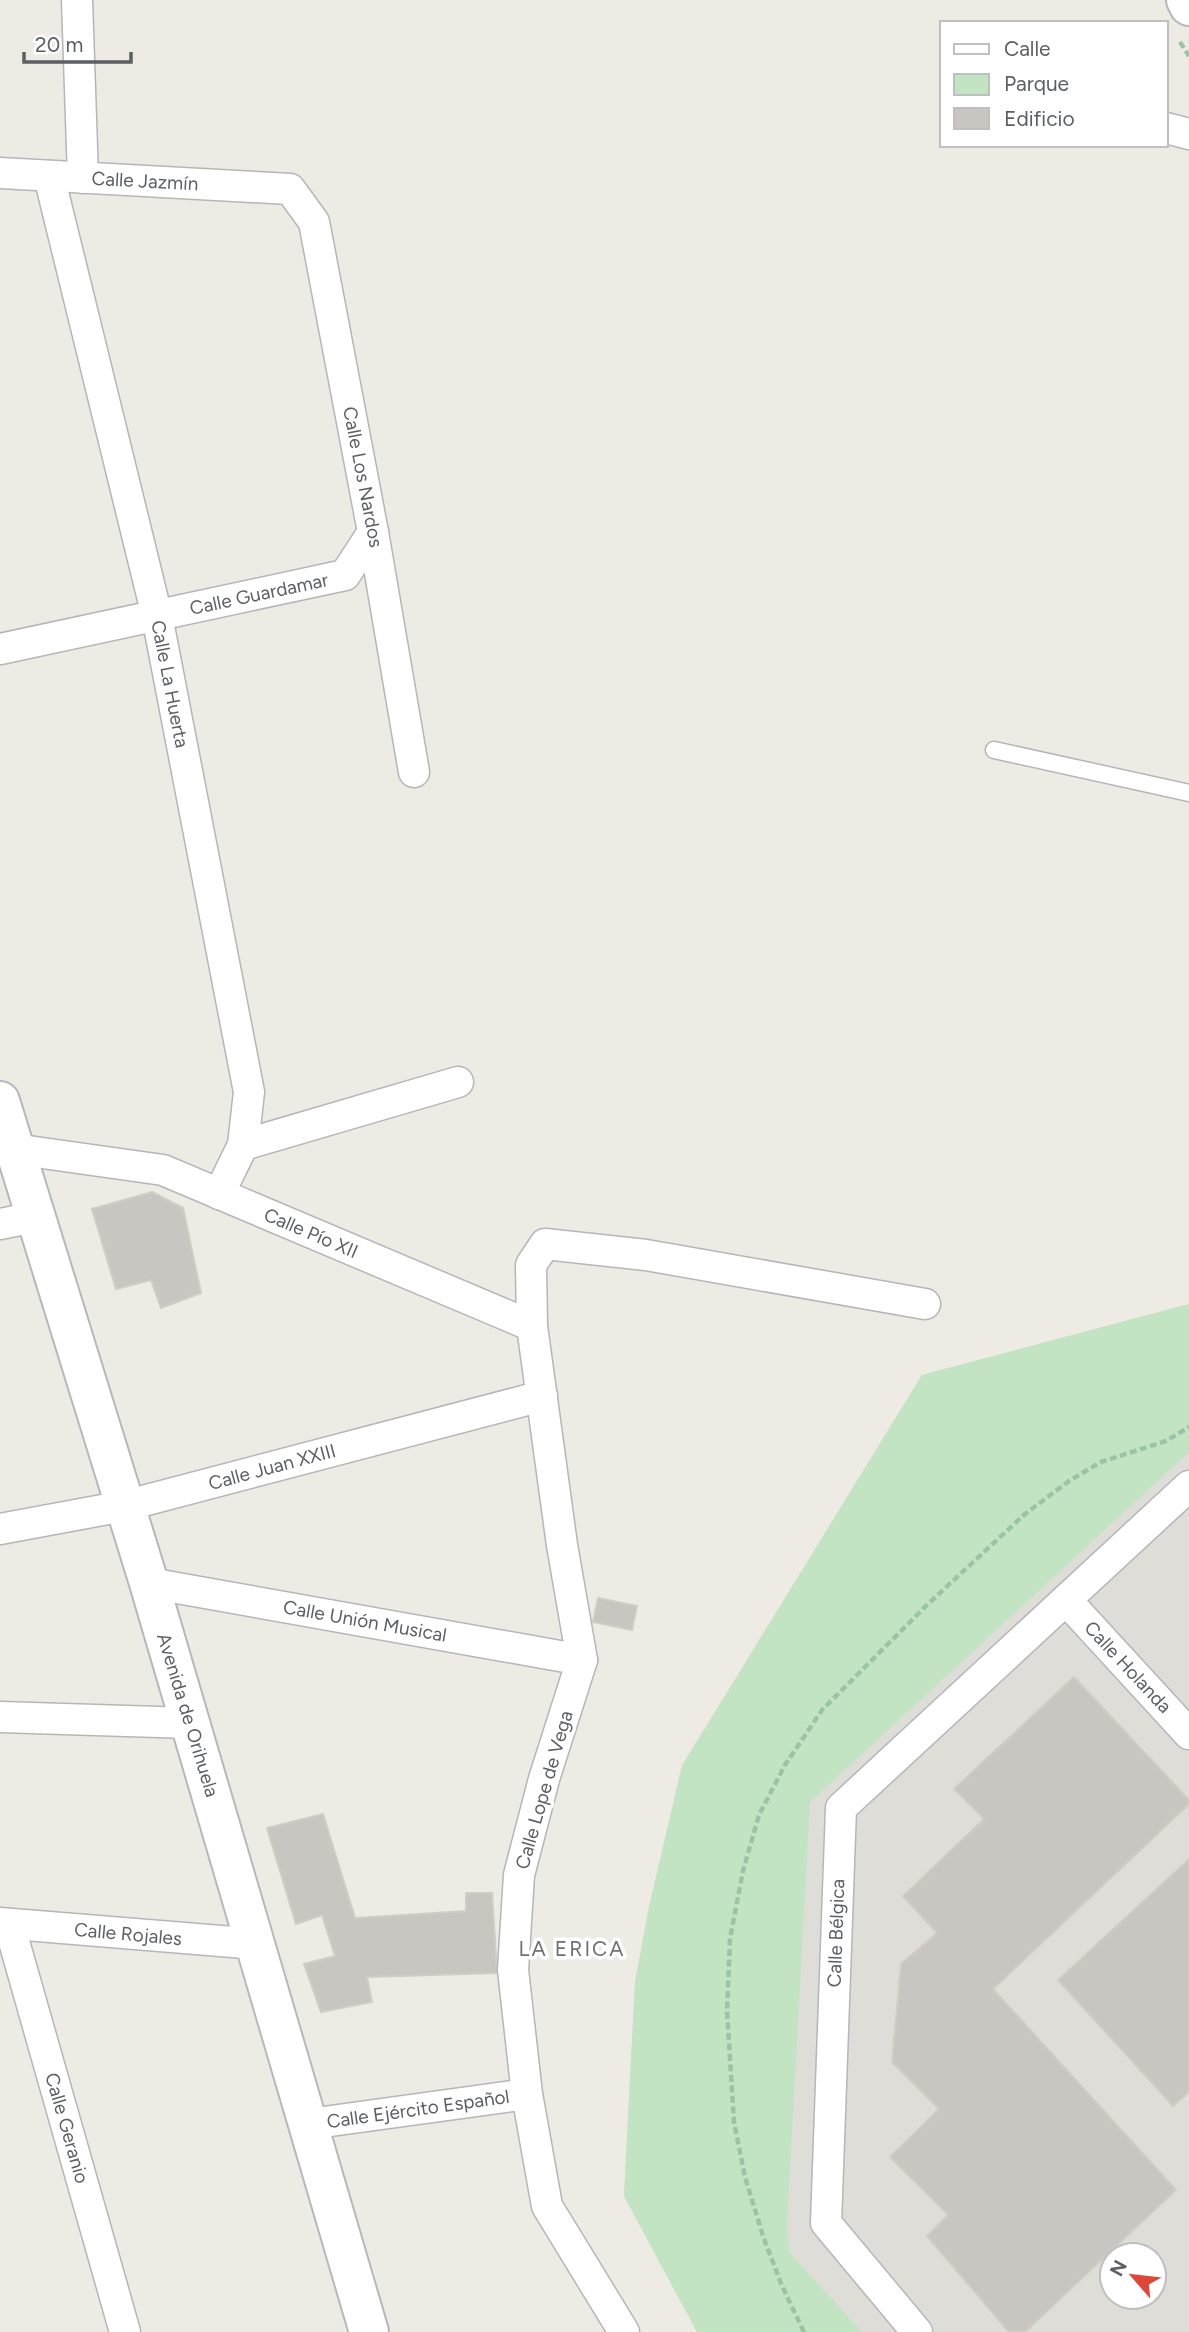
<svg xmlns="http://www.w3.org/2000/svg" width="1189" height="2332" font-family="Figtree,sans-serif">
<rect width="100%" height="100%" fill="#eeebe4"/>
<path fill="#dfddd8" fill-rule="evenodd" d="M1189 1304V2332H697L624 2196 635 1982 649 1907 682 1765 922 1375ZM1112 2255H1154V2297H1112Z"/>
<path fill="#c2e4c2" d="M1189 1304V1452L810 1802 787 2223 789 2252 862 2332H697L624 2196 635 1982 649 1907 682 1766 922 1375Z"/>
<g fill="#c9c6c1" stroke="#d2cdc3" stroke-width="2">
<path d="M152 1192 183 1208 201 1293 161 1308 151 1280 116 1289 92 1209Z"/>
<path d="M598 1598 637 1606 632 1630 593 1622Z"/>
<path d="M1074 1677 1189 1800V1804L993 1989 1176 2190 1025 2332H1009L927 2236 948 2215 890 2157 939 2109 892 2062 901 1964 937 1933 903 1896 984 1819 954 1789Z"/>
<path d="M323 1814 355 1918 466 1911V1893H492L497 1973 367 1977 372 2002 321 2012 304 1964 335 1956 322 1915 296 1924 267 1828Z"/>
<path d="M1189 1859V2092L1173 2106 1058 1980Z"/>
</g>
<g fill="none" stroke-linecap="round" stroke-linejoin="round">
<g stroke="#b4b6ba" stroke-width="19">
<path id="service" d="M994 750 1189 793"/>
</g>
<g stroke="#b4b6ba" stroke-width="33">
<g id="minor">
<path d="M77 0 83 178"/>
<path d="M1166 128 1189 134"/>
<path d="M0 173 290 189 314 222 373 532 414 772"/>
<path d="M49 176 157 616 249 1092 243 1145 219 1194"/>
<path d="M0 649 345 575 373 532"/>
<path d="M243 1145 458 1082"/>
<path d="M14 1149 163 1170 532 1326 562 1545 582 1660 544 1779 519 1875 513 1970 527 2094 547 2206 624 2332"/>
<path d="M0 1224 35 1217"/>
<path d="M532 1326 531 1265 545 1244 646 1255 925 1304"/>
<path d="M0 1529 124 1506 542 1396"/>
<path d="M149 1583 582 1660"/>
<path d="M1066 1600 1189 1734"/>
<path d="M0 1717 190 1723"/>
<path d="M0 1923 257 1944"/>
<path d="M9 1924 125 2332"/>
<path d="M309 2124 527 2094"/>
<path d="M917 2332 826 2223 841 1808 1189 1486"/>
</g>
</g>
<g stroke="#b5b8bd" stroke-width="42">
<g id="secondary">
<path d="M1186 0 1189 6"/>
<path d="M0 1101 149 1583 369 2332"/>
</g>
</g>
<g stroke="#9bc4a7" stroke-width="4.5" stroke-dasharray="7 3.5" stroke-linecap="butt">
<path d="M1180 42 1189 56"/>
<path d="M804 2332 782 2286 763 2236 745 2177 734 2122 727 2011 730 1939 743 1871 759 1815 785 1765 822 1710 928 1604 1025 1514 1069 1481 1101 1462 1166 1441 1189 1427"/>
</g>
<use href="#service" stroke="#fff" stroke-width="16"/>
<use href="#minor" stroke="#fff" stroke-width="30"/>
<use href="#secondary" stroke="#fff" stroke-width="38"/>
</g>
<g text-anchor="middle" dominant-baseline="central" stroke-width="7" stroke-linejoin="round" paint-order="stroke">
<g font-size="19" fill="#5c5f64" stroke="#fff">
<text transform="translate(145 181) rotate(3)">Calle Jazmín</text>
<text transform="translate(363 477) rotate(79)">Calle Los Nardos</text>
<text transform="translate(259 594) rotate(-12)">Calle Guardamar</text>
<text transform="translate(170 684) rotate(79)">Calle La Huerta</text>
<text transform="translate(311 1233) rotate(23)">Calle Pío XII</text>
<text transform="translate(272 1467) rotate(-15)">Calle Juan XXIII</text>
<text transform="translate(365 1621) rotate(10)">Calle Unión Musical</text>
<text transform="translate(1128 1667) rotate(47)">Calle Holanda</text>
<text transform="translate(188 1715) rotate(73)">Avenida de Orihuela</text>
<text transform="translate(544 1790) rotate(-74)">Calle Lope de Vega</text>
<text transform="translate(836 1933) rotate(-88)">Calle Bélgica</text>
<text transform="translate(128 1934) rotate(5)">Calle Rojales</text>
<text transform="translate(418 2109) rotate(-8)">Calle Ejército Español</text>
<text transform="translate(67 2128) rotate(74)">Calle Geranio</text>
</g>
<g font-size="21" letter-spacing="2" fill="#6d7176" stroke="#fff">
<text x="572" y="1948">LA ERICA</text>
</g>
</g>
<rect x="940" y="21" width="228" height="126" fill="#ffffff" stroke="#bebfc1" stroke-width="2"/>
<rect x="954" y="44" width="35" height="10" fill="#ffffff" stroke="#bebfc1" stroke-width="2"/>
<text x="1004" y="56" font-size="21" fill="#5c5f64">Calle</text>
<rect x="954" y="74" width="35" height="21" fill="#c2e4c2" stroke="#bebfc1" stroke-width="2"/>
<text x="1004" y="91" font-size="21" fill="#5c5f64">Parque</text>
<rect x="954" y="108" width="35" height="21" fill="#c9c6c1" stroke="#bebfc1" stroke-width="2"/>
<text x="1004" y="126" font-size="21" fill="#5c5f64">Edificio</text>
<g transform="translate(1133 2276) rotate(298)"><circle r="33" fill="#ffffff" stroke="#bebfc1" stroke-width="2"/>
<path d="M0-5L12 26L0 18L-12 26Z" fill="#e04538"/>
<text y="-10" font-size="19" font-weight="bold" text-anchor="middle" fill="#5c5f64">N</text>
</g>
<path d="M24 52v10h107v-10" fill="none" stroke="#5c5f64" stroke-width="3.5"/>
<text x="35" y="52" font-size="21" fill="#5c5f64" stroke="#ffffff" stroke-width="5" paint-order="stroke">20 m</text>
</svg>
